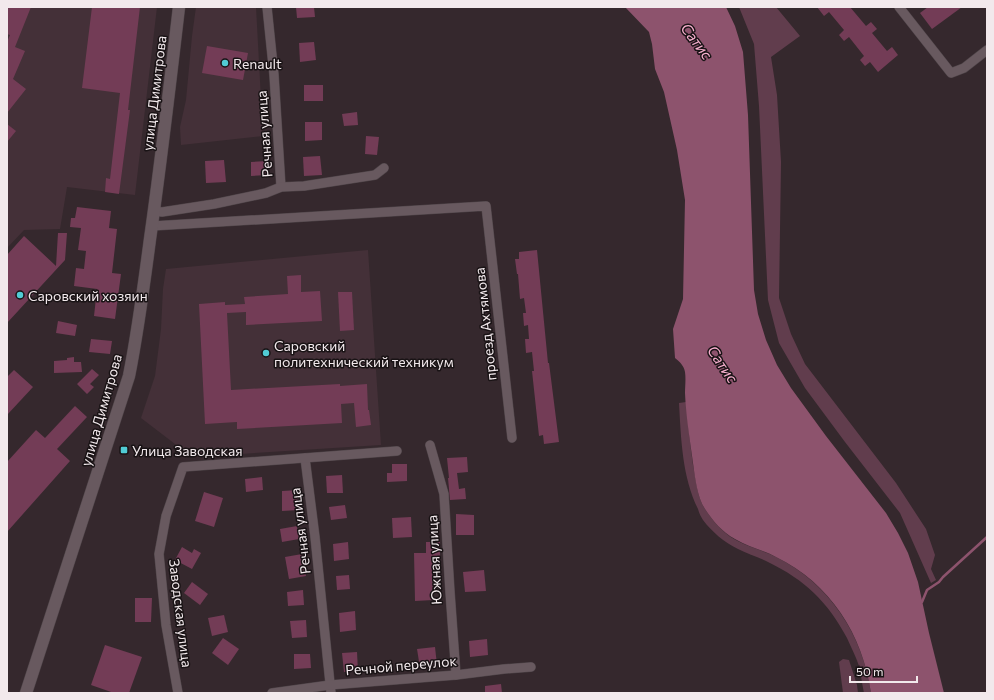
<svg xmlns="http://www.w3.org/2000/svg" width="994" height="700" font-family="Commissioner,sans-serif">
<rect width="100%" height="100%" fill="#35282d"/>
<g fill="#443038">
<path d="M7 7H157L135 195 67 187 60 229 24 230 7 248Z"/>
<path d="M196 7H256L263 136 181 145 180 127 186 100 192 36Z"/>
<path d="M368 250 381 445 192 457 141 418 155 376 161 329 163 289 166 269Z"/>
</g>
<g fill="#613d4d">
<path d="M739 7H776L800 36 771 57 777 95 781 162 779 298 791 334 805 364 896 483 926 529 935 555 931 569 936 580 931 583 900 513 845 442 805 388 779 343 768 300 759 106 754 44Z"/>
<path d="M686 402C688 423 690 444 693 465 696 479 697 497 705 509 713 521 722 532 734 539 747 547 763 550 776 557 829 583 863 635 871 693H864C862 684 861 675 859 666 856 657 851 647 847 638 828 602 805 580 768 562 758 557 748 554 738 549 724 542 712 532 703 520 701 517 699 513 698 509 682 477 681 438 679 403Z"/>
<path d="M843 659 849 660 857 685 858 693H843L839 662Z"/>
</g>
<path fill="#8d536d" d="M625 7H726L735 26 743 52 748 115 754 290 758 314 766 340 777 365 791 388 826 436 886 513 898 533 908 553 918 582 929 633 944 693H871C863 635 830 583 776 557 763 550 748 547 735 539 722 532 713 521 705 509 697 497 695 477 693 463 690 440 686 417 685 393 685 387 686 379 685 372 684 366 680 362 675 358L673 329 683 299 685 200 677 150 664 92 655 69 652 44 649 32Z"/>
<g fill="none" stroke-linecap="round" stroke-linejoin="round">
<path stroke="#8d536d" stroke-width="2.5" d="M922 602 927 590 939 582 943 577 987 537"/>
</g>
<g fill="#733c56">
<path d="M7 7H31L15 47 25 51 13 79 26 89 7 113V42L10 35 7 34Z"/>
<path d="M92 7H140L128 110H130L119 194 105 192 106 178 110 179 120 93 82 88Z"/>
<path d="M296 7H314L315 17 297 18Z"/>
<path d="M817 7H850L866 26 871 22 877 29 872 33 887 51 892 47 898 55 878 72 870 62 865 66 860 60 864 56 849 37 844 41 839 35 844 30 829 12 824 16Z"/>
<path d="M928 7H962L932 29 920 13Z"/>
<path d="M314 42 316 60 300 62 299 43Z"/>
<path d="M207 46 248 53 243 80 202 73Z"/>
<rect x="304" y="85" width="19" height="16"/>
<path d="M357 112 358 125 344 126 342 114Z"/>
<path d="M305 122H322V140L305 141Z"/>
<path d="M7 124 16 131 7 142Z"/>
<path d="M366 136 379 137 377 155 365 154Z"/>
<path d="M320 156 322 175 304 176 303 157Z"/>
<path d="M224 160 226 182 206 183 205 161Z"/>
<path d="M267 161V175L251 176V162Z"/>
<path d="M77 207 111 211 109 228 117 229 112 273 121 274 115 319 94 316 97 289 74 286 76 268 84 269 86 251 78 250 81 228 70 227 71 218H75Z"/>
<path d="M58 233H67L65 260 7 323V255L24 236 56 266Z"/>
<path d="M537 250 548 363H549L559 442 544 444 543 435 539 436 532 371H534L532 352 526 353 525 339H529L528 325 524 326 523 313H526L524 298 520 299 518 274H517L515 259H519V252Z"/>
<path d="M301 275V292L320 291 322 321 246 325V312L227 313 231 390 340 384V386L367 384 368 410H369L371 425 356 427 354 403 341 404 342 423 237 429V422L205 424 199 304 225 302V305L245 304 244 297 288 294 287 276Z"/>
<path d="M338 292H352L354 330 340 331Z"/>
<path d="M58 321 77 325 75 336 56 333Z"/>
<path d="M91 339 112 341 110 354 89 352Z"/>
<path d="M74 357V362H81L82 372 54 373V361L67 360V358Z"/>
<path d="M92 369 99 375 90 384 94 387 87 394 77 384Z"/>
<path d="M14 370 33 387 7 415V377Z"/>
<path d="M75 406 87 417 57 449 70 461 7 532V462L36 430 45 438Z"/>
<path d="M467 457 468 472 457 473 459 489 465 488 466 499 450 500 448 478H449L447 458Z"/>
<path d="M392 464H407V481L387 482V473H392Z"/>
<path d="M342 475 343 493H327L326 476Z"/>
<path d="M262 477 263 490 246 492 245 479Z"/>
<path d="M298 490 299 510 282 511V491Z"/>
<path d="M204 492 223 498 214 527 195 521Z"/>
<path d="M345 505 347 518 331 520 329 507Z"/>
<path d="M456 514 474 515V535H456Z"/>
<path d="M411 517 412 537 393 538 392 518Z"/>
<path d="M297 526 299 539 282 542 280 529Z"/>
<path d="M348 542 349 559 334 561 333 544Z"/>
<path d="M426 542H440V557L433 556V572H432L433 600 415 601 414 553H426Z"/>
<path d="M182 547 192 553 194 549 201 553 192 569 175 560Z"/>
<path d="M302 554 306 576 289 579 285 557Z"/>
<path d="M484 570 486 591 465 592 463 572Z"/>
<path d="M349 575 350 589 337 590 336 576Z"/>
<path d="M192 582 208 594 200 605 184 593Z"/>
<path d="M303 590 304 605 288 606 287 592Z"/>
<path d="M135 598H152L151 622H135Z"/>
<path d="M355 611 356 630 340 632 339 613Z"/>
<path d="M224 615 228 632 212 636 208 618Z"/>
<path d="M306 620 307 637 292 638 290 621Z"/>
<path d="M223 638 239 649 228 665 212 653Z"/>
<path d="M487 639 488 655 470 657 469 641Z"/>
<path d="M105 645 142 657 129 693H114L91 685Z"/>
<path d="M435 647 437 665 420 668 417 649Z"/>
<path d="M357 652 358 671 344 672 342 653Z"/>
<path d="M294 654H310L311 668 294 669Z"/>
<path d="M501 684 502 693H485V686Z"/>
</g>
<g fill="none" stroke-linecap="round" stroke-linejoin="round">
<g stroke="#4f4549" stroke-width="10">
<g id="minor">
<path d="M267 7 274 75 281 187"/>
<path d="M899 7 951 73 964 68 987 50"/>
<path d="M154 211 162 212 214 204 266 193 281 187 304 186 375 175 384 168"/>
<path d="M152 226 486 206 512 438"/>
<path d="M430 445 444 494 450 592 456 675"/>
<path d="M305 458 315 537 331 693"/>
<path d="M178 693 166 625 159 554 166 516 183 467 397 451"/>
<path d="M272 693 330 685 456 675 504 669 531 667"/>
</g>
</g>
<g stroke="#4f4549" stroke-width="13">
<path id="tertiary" d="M26 693 129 376C138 331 144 285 150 239 161 162 170 84 179 7"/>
</g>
<use href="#minor" stroke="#68595f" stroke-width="9"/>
<use href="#tertiary" stroke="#68595f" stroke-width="12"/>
</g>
<g fill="#51ccd5" stroke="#191315" stroke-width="1.5">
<circle cx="225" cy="63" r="4"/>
<circle cx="20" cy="295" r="4"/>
<circle cx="266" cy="353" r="4"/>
<rect x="120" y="446" width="8" height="8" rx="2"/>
</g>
<g text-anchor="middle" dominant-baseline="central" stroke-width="3" stroke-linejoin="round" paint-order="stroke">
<g font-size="14" fill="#f2e9ec" stroke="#191315" text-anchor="start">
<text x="233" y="63">Renault</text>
<text x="28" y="295">Саровский хозяин</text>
<text x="274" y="345">Саровский<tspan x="274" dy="16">политехнический техникум</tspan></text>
<text x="132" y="450">Улица Заводская</text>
</g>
<g font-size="14" fill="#f2e9ec" stroke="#191315">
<text transform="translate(154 93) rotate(-83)">улица Димитрова</text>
<text transform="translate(264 134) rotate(-94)">Речная улица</text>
<text transform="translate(485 324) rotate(-96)">проезд Ахтямова</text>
<text transform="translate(101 410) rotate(-74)">улица Димитрова</text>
<text transform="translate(300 531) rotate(-97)">Речная улица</text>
<text transform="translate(434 560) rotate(-93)">Южная улица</text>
<text transform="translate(181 613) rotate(83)">Заводская улица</text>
<text transform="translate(401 665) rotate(-5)">Речной переулок</text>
</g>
<g font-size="15" font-style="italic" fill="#f9b1d0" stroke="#191315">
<text transform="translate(697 41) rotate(53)">Сатис</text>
<text transform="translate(723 364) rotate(56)">Сатис</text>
</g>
</g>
<rect width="994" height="700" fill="none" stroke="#f2e9ec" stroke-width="16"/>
<path d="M850 676v6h67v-6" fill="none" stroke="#f2e9ec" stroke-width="2"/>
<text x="856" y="676" font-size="12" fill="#f2e9ec" stroke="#191315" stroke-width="3" paint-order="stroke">50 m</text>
</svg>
